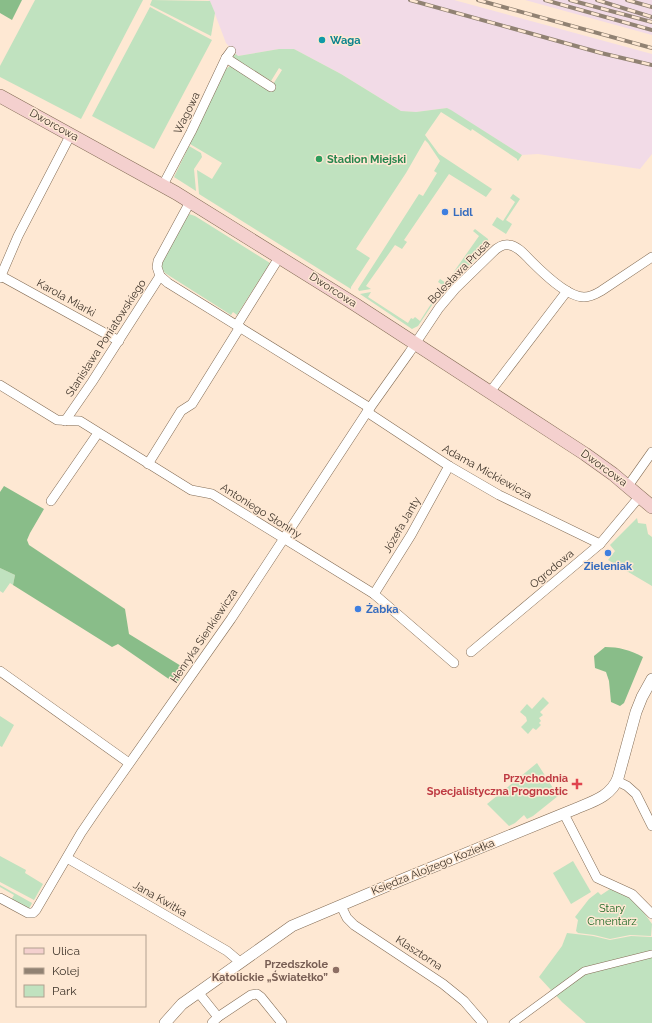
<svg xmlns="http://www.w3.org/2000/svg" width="652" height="1023" font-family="Raleway,sans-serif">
<rect width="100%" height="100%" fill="#fee8d3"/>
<g fill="#f2dbe7">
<path d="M208 0H454L652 54V154L640 169 538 154 522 155 447 108 416 112 401 111 341 74 294 49H279L238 56 226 43 210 1Z"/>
<path d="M525 0H652V35Z"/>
</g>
<g fill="#c0e2bf">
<path d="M35 0H143L81 119 0 77V66Z"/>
<path d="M152 0 210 1 215 13 211 36 150 5Z"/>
<path d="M150 7 212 40 154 149 92 116Z"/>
<path d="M279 49H294L341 74 401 111 416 112 447 108 451 110 522 155 518 161 517 160V159L472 129 471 131 441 112 425 135 439 154 492 189 486 197 449 174 404 240 407 242 402 249 395 245 366 286 371 289 359 291 358 289 419 194 423 196 437 173 434 171 440 161 428 143 425 140 406 173 356 249 370 258 351 287V289L199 194 197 170 212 179 222 163 190 144 226 69 231 65 270 89 282 70 279 68 271 81 232 57 236 54 238 56Z"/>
<path d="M189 146 201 153 202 157 194 169 196 191 174 177Z"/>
<path d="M513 194 520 199 506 220 512 224 506 234 492 225 497 217 503 221 515 202 510 198Z"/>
<path d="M189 214 195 216 270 263 237 315 233 312 231 315 165 273 162 269V261Z"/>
<path d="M475 229 488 239 489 245 447 288 438 282 440 279 446 283 479 236 473 231Z"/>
<path d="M371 292 368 297 408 323 411 318 413 319 415 317 420 321 433 301 428 297 430 294 436 299 418 326 412 329 360 294Z"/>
<path d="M637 518 638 523 646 524 648 534 652 537V586L608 560 615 551 610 545Z"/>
<path d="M0 568 15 575 13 585 10 583 3 593 0 591Z"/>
<path d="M543 697 549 703 540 712 543 715 539 718 541 721 539 723 541 725 536 730 533 728 528 734 521 727 527 721 526 717 520 712 527 704 532 709Z"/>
<path d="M0 716 14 725 2 747 0 746Z"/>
<path d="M537 763 558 796 533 816 527 819 524 815 515 823 509 826 487 804Z"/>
<path d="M0 856 26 870 25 873 43 884 34 900 0 882Z"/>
<path d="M573 861 591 892 571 904 553 873Z"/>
<path d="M0 885 32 903 29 909 11 900 14 895 0 887Z"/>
<path d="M610 889 632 899 639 906 652 924 651 936 630 935 610 939 594 935 578 933 576 931 578 920 575 917 589 899 598 892 601 895Z"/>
<path d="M567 933 593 936 610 940 631 936 652 937V1023H586L562 1002 539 977 562 946Z"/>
</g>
<g fill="#89bd89">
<path d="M0 0H22L12 20 0 13Z"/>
<path d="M4 486 44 509 30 533 27 540 29 545 125 609 129 634 186 669 176 684 118 644 112 647 13 585 15 575 0 568V492Z"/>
<path d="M605 647C619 647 630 650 643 657L624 703 620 706 611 702 609 681 606 672 595 668 594 656Z"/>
</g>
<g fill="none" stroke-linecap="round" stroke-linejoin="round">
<g stroke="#836c55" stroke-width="8">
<path id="pedestrian" d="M513 1023 584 971 652 954"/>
</g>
<g stroke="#836c55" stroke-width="10">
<g id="minor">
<path d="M226 58 271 87"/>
<path d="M163 185 191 132 226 58 231 51"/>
<path d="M1 276 119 341"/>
<path d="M160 276 168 283 370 408"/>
<path d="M0 278 18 236 71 134"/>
<path d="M237 325 280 256"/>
<path d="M0 385 57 420 80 421 191 490 212 494 374 594 454 663"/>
<path d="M490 392 567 291"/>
<path d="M367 412 449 466 499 495 600 544"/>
<path d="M65 421 92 382 160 276 157 267 158 261 190 202"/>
<path d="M148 464 181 411 192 404 240 327"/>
<path d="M628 486 652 452"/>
<path d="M51 501 98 433"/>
<path d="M374 594 411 535 449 466"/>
<path d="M471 652 600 544 640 496"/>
<path d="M0 671 129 763"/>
<path d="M617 781 627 786 636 794 652 826"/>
<path d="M564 814 597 878 632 894 652 914"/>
<path d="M67 858 227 951 240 962"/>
<path d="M0 898 28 913H33L36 910 81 833 98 808 231 619 367 412 409 353 439 308 455 289 493 252C497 248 502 244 509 245 518 246 525 255 531 261 542 272 567 297 584 297 591 297 596 294 601 291L652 257"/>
<path d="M341 906 347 918 354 925 443 984 464 1001 483 1023"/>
<path d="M198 992 218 1017"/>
<path d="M212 1023 218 1017 251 995 257 994 261 997 282 1023"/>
</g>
</g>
<g stroke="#836c55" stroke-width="12">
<path id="tertiary" d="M165 1023 182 1004 292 926 401 880 575 809C591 802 611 797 618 778L636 712 642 697 652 679"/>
</g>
<g stroke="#836c55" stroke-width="14">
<path id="secondary" d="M0 96 176 193 356 305 585 454 613 474 652 507"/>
</g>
<use href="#pedestrian" stroke="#fff" stroke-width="7"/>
<use href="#minor" stroke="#fff" stroke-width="9"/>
<use href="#tertiary" stroke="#fff" stroke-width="11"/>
<use href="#secondary" stroke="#f4d0ce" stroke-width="13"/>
<g stroke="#918273" stroke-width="4">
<g id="rail">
<path d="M410 0 601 53 652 65"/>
<path d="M478 0 652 48"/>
<path d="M545 0 652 30"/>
<path d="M570 0 652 22"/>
<path d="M597 0 652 17"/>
<path d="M627 0 652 7"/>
</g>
</g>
<use href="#rail" stroke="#fee8d3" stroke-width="2.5" stroke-dasharray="8" stroke-linecap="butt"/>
</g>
<circle fill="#0f9aa8" stroke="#fee8d3" stroke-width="1.5" cx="322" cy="40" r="4"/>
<circle fill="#2e9e5b" stroke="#fee8d3" stroke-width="1.5" cx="319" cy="159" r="4"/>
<g fill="#3f7fe0" stroke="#fee8d3" stroke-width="1.5">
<circle cx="445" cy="212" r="4"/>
<circle cx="608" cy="553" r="4"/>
<circle cx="358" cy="609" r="4"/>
</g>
<path fill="#e0444e" stroke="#fee8d3" stroke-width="1.5" d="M575 778h4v4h4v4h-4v4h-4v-4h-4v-4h4z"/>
<circle fill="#8d6e63" stroke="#fee8d3" stroke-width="1.5" cx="336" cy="970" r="4"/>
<g text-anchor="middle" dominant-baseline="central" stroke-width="3" stroke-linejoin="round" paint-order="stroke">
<g font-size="11" font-weight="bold" fill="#0d838f" stroke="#fee8d3" text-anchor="start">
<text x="330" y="40">Waga</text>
</g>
<g font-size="11" fill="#3f352b" stroke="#fee8d3">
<text transform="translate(187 113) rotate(-64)">Wagowa</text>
<text transform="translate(54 125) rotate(29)">Dworcowa</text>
<text transform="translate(459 272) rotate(-46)">Bolesława Prusa</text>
<text transform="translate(333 290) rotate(33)">Dworcowa</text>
<text transform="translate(66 298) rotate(29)">Karola Miarki</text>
<text transform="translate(106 338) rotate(-57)">Stanisława Poniatowskiego</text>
<text transform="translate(604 468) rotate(36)">Dworcowa</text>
<text transform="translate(487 472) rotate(29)">Adama Mickiewicza</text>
<text transform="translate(261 511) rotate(32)">Antoniego Słoniny</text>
<text transform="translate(402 525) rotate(-60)">Józefa Janty</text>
<text transform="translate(552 569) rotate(-40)">Ogrodowa</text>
<text transform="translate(204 636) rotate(-56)">Henryka Sienkiewicza</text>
<text transform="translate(433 867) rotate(-22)">Księdza Alojzego Koziełka</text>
<text transform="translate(160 899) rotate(30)">Jana Kwitka</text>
<text transform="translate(419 953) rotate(33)">Klasztorna</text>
</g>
<g font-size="11" font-weight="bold" fill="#27864d" stroke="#fee8d3" text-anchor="start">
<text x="327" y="159">Stadion Miejski</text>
</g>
<g font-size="11" font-weight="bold" fill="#366cbe" stroke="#fee8d3" text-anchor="start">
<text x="453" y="212">Lidl</text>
<text x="608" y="566" text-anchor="middle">Zieleniak</text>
<text x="366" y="609">Żabka</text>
</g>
<g font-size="11" font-weight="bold" fill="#be3a42" stroke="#fee8d3" text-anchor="end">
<text x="568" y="778">Przychodnia<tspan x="568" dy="13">Specjalistyczna Prognostic</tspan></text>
</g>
<g font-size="11" fill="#206927" stroke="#fee8d3">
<text x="612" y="908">Stary<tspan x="612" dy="13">Cmentarz</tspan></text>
</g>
<g font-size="11" font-weight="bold" fill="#785e54" stroke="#fee8d3" text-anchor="end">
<text x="328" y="964">Przedszkole<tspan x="328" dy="13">Katolickie „Światełko”</tspan></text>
</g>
</g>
<rect x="16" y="935" width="130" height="72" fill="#fee8d3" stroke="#b2a090"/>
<rect x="24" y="948" width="20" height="6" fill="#f4d0ce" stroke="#b2a090"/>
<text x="52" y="955" font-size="12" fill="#3f352b">Ulica</text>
<rect x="24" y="968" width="20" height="6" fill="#918273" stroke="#b2a090"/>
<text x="52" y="975" font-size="12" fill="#3f352b">Kolej</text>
<rect x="24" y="985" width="20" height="12" fill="#c0e2bf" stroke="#b2a090"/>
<text x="52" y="995" font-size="12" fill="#3f352b">Park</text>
</svg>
